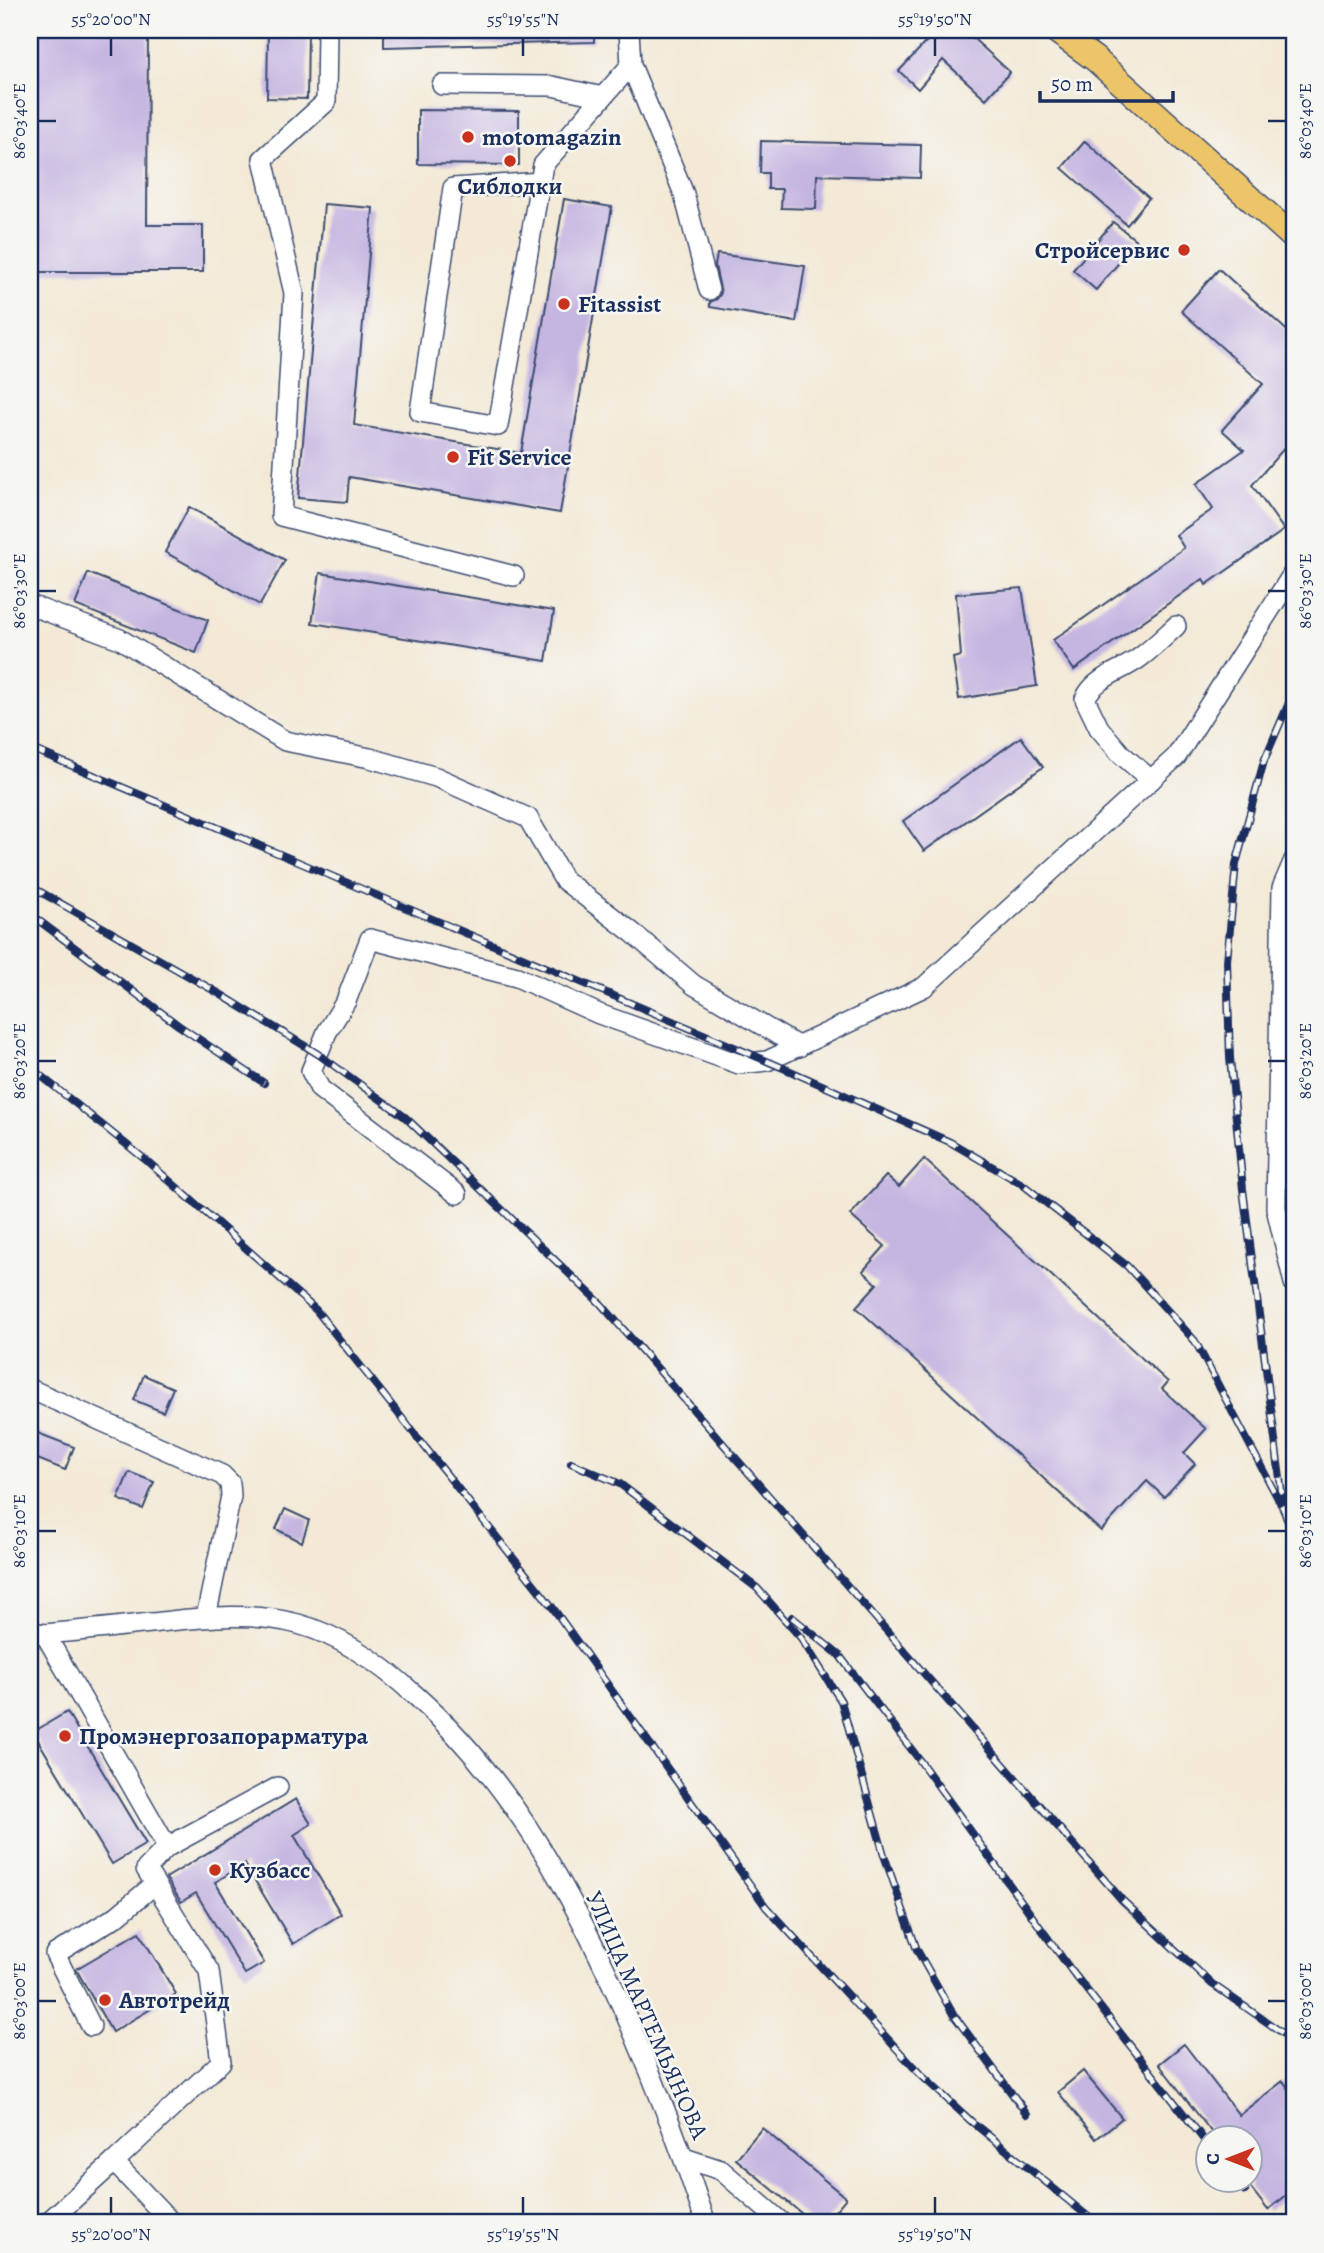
<svg xmlns="http://www.w3.org/2000/svg" width="1324" height="2253" font-family="Alegreya,serif">
<rect width="100%" height="100%" fill="#f6f6f2"/>
<filter id="ink" filterUnits="userSpaceOnUse"><feTurbulence type="fractalNoise" baseFrequency=".0143" numOctaves="2"/><feDisplacementMap in="SourceGraphic" scale="14" xChannelSelector="R" yChannelSelector="G"/><feConvolveMatrix kernelMatrix="1 2 1 2 8 2 1 2 1" color-interpolation-filters="sRGB"/></filter>
<filter id="wash" filterUnits="userSpaceOnUse"><feTurbulence type="fractalNoise" baseFrequency=".00686" numOctaves="4" result="noise"/><feDisplacementMap in="SourceGraphic" scale="28" xChannelSelector="R" yChannelSelector="G"/><feGaussianBlur stdDeviation="1.57" result="paint"/><feColorMatrix in="noise" values="0 0 0 0 0 0 0 0 0 0 0 0 0 0 0 0 0 1.4 0 .05"/><feComposite in="paint" operator="in"/></filter>
<g filter="url(#wash)">
<rect width="100%" height="100%" fill="#f3e9d6"/>
<g id="blocks">
<g fill="#c5b5e1">
<path d="M30 30H148L147 225H203V272H30Z"/>
<path d="M268 30H308L307 99 267 98Z"/>
<path d="M384 30H594V42L384 47Z"/>
<path d="M937 30H964L1010 72 986 99 943 60 918 89 899 71Z"/>
<path d="M418 110 519 111V165L418 164Z"/>
<path d="M761 141 921 145 920 178 817 175 816 209 781 208 782 189H768V173H760Z"/>
<path d="M1085 141 1149 198 1127 225 1062 168Z"/>
<path d="M564 199 612 207 560 513 349 477 347 502 298 498 324 204 373 208 354 425 521 453Z"/>
<path d="M1113 222 1137 241 1096 290 1073 270Z"/>
<path d="M717 254 805 266 796 322 710 307V302L717 299 721 293 715 266Z"/>
<path d="M1219 269 1294 337V437L1252 485 1284 530 1206 585 1203 579 1074 670 1053 640 1184 548 1176 535 1213 509 1196 484 1244 450 1222 430 1263 384 1181 311Z"/>
<path d="M189 507 285 560 260 605 165 552Z"/>
<path d="M88 573 208 620 196 653 75 605Z"/>
<path d="M320 573 554 611 546 661 312 623Z"/>
<path d="M1022 588 1037 686 959 699 953 658 961 656 956 594Z"/>
<path d="M1021 737 1043 767 924 851 903 821Z"/>
<path d="M924 1159 1168 1382 1162 1389 1206 1429 1184 1453 1195 1464 1164 1497 1147 1481 1101 1531 856 1307 877 1284 863 1271 885 1246 850 1215 886 1176 899 1187Z"/>
<path d="M144 1375 173 1388 163 1412 134 1400Z"/>
<path d="M30 1430 74 1447 65 1470 30 1456Z"/>
<path d="M129 1472 154 1482 143 1509 118 1499Z"/>
<path d="M285 1509 309 1520 302 1542 276 1529Z"/>
<path d="M67 1712 146 1844 112 1864 33 1732Z"/>
<path d="M296 1799 311 1824 294 1835 341 1914 293 1944 245 1864 215 1882 264 1963 245 1974 196 1893 181 1902 166 1878Z"/>
<path d="M139 1932 176 1994 112 2032 76 1969Z"/>
<path d="M1184 2044 1239 2115 1283 2081 1294 2096V2189L1268 2210 1250 2187V2138H1216L1159 2064Z"/>
<path d="M1083 2071 1122 2118 1096 2139 1058 2092Z"/>
<path d="M762 2128 846 2198 825 2223H813L736 2159Z"/>
</g>
</g>
</g>
<g filter="url(#ink)">
<use href="#blocks" fill-opacity="0" stroke="#3b4b70" stroke-width="2"/>
<g fill="none" stroke-linecap="round" stroke-linejoin="round">
<g stroke="#3b4b70" stroke-width="22">
<g id="minor">
<path d="M327 30 326 102 263 159 294 293 281 516 514 576"/>
<path d="M629 30 631 65 684 194 709 290"/>
<path d="M442 85 552 86 603 97"/>
<path d="M541 182 453 188 420 412 498 426 543 165 631 65"/>
<path d="M30 605 120 639 285 741 370 758 436 777 528 818 564 880 633 933 694 985 799 1047"/>
<path d="M1151 780 1121 754 1099 728 1085 699C1095 676 1124 671 1142 656 1154 647 1165 636 1176 626"/>
<path d="M1294 860 1282 888 1276 1208 1294 1283"/>
<path d="M457 1194 320 1089 311 1071 327 1032 346 1001 370 939 517 977 599 1014 739 1064 767 1061 924 987 1176 757 1294 572"/>
<path d="M30 1389 222 1475 230 1483 231 1496 206 1617"/>
<path d="M30 1632 45 1634C80 1631 116 1627 151 1623 199 1618 251 1611 298 1624 342 1636 382 1665 415 1695 514 1783 576 1900 628 2020 657 2087 683 2154 706 2223"/>
<path d="M45 1634 167 1847 146 1869 209 1971 221 2062 114 2162 172 2223"/>
<path d="M167 1847 278 1787"/>
<path d="M91 2026 55 1954 117 1916 155 1884"/>
<path d="M684 2158 721 2170 782 2223"/>
<path d="M47 2223 114 2162"/>
</g>
</g>
<g stroke="#3b4b70" stroke-width="27">
<path id="major" d="M1055 30 1095 59 1294 238"/>
</g>
<use href="#minor" stroke="#fff" stroke-width="19"/>
<use href="#major" stroke="#edc569" stroke-width="24"/>
<g stroke="#1b2f5e" stroke-width="8">
<g id="rail">
<path d="M1294 691 1264 761 1236 864 1227 961 1230 1058 1243 1189 1284 1510 1294 1539"/>
<path d="M30 748 788 1070 950 1142 1022 1184 1127 1266 1195 1341 1284 1510"/>
<path d="M30 886 220 994 318 1054 405 1117 601 1304 1122 1900 1212 1984 1284 2034 1294 2044"/>
<path d="M30 914 178 1025 264 1083"/>
<path d="M30 1067 147 1161 316 1310 553 1608 766 1907 921 2075 972 2122 1096 2223"/>
<path d="M571 1463 620 1484 757 1588 801 1638 841 1701 884 1855 917 1950 953 2014 1027 2114"/>
<path d="M792 1617 839 1655 915 1754 1071 1970 1208 2145"/>
<path d="M1236 2180 1245 2191"/>
</g>
</g>
<use href="#rail" stroke="#f6f6f2" stroke-width="5" stroke-dasharray="16" stroke-linecap="butt"/>
</g>
</g>
<path fill="none" stroke="#1b2f5e" stroke-width="2.5" d="M111 38V56M523 38V56M935 38V56M38 121H56M1268 121H1286M38 591H56M1268 591H1286M38 1061H56M1268 1061H1286M38 1531H56M1268 1531H1286M38 2001H56M1268 2001H1286M111 2197V2214M523 2197V2214M935 2197V2214"/>
<g fill="#c8321e" stroke="#f6f6f2" stroke-width="2.5">
<circle cx="468" cy="137" r="7"/>
<circle cx="510" cy="161" r="7"/>
<circle cx="1184" cy="250" r="7"/>
<circle cx="564" cy="304" r="7"/>
<circle cx="453" cy="457" r="7"/>
<circle cx="65" cy="1736" r="7"/>
<circle cx="215" cy="1870" r="7"/>
<circle cx="105" cy="2000" r="7"/>
</g>
<g text-anchor="middle" dominant-baseline="central" stroke-width="5" stroke-linejoin="round" paint-order="stroke">
<g font-size="24" font-weight="bold" fill="#1b2f5e" stroke="#f6f6f2" text-anchor="start">
<text x="482" y="137">motomagazin</text>
<text x="510" y="186" text-anchor="middle">Сиблодки</text>
<text x="1170" y="250" text-anchor="end">Стройсервис</text>
<text x="578" y="304">Fitassist</text>
<text x="467" y="457">Fit Service</text>
<text x="79" y="1736">Промэнергозапорарматура</text>
<text x="229" y="1870">Кузбасс</text>
<text x="119" y="2000">Автотрейд</text>
</g>
<g font-size="24" fill="#1b2f5e" stroke="#f6f6f2">
<text transform="translate(647 2015) rotate(66)">УЛИЦА МАРТЕМЬЯНОВА</text>
</g>
</g>
<rect width="1324" height="2253" fill="none" stroke="#f6f6f2" stroke-width="77"/>
<g transform="translate(1229 2159) rotate(270)"><circle r="33" fill="#f6f6f2" stroke="#9ea6b7" stroke-width="2"/>
<path d="M0-5L12 26L0 18L-12 26Z" fill="#c8321e"/>
<text y="-10" font-size="19" font-weight="bold" text-anchor="middle" fill="#1b2f5e">С</text>
</g>
<path d="M1040 91v10h133v-10" fill="none" stroke="#1b2f5e" stroke-width="3.5"/>
<text x="1051" y="91" font-size="21" fill="#1b2f5e" stroke="#f6f6f2" stroke-width="5" paint-order="stroke">50 m</text>
<rect x="38" y="38" width="1248" height="2176" fill="none" stroke="#1b2f5e" stroke-width="2.5"/>
<g font-size="18" text-anchor="middle" fill="#1b2f5e">
<text x="111" y="25">55°20'00"N</text>
<text x="523" y="25">55°19'55"N</text>
<text x="935" y="25">55°19'50"N</text>
<text transform="translate(1305 121) rotate(-90)" y="6">86°03'40"E</text>
<text transform="translate(19 121) rotate(-90)" y="6">86°03'40"E</text>
<text transform="translate(1305 591) rotate(-90)" y="6">86°03'30"E</text>
<text transform="translate(19 591) rotate(-90)" y="6">86°03'30"E</text>
<text transform="translate(1305 1061) rotate(-90)" y="6">86°03'20"E</text>
<text transform="translate(19 1061) rotate(-90)" y="6">86°03'20"E</text>
<text transform="translate(1305 1531) rotate(-90)" y="6">86°03'10"E</text>
<text transform="translate(19 1531) rotate(-90)" y="6">86°03'10"E</text>
<text transform="translate(1305 2001) rotate(-90)" y="6">86°03'00"E</text>
<text transform="translate(19 2001) rotate(-90)" y="6">86°03'00"E</text>
<text x="111" y="2240">55°20'00"N</text>
<text x="523" y="2240">55°19'55"N</text>
<text x="935" y="2240">55°19'50"N</text>
</g>
</svg>
